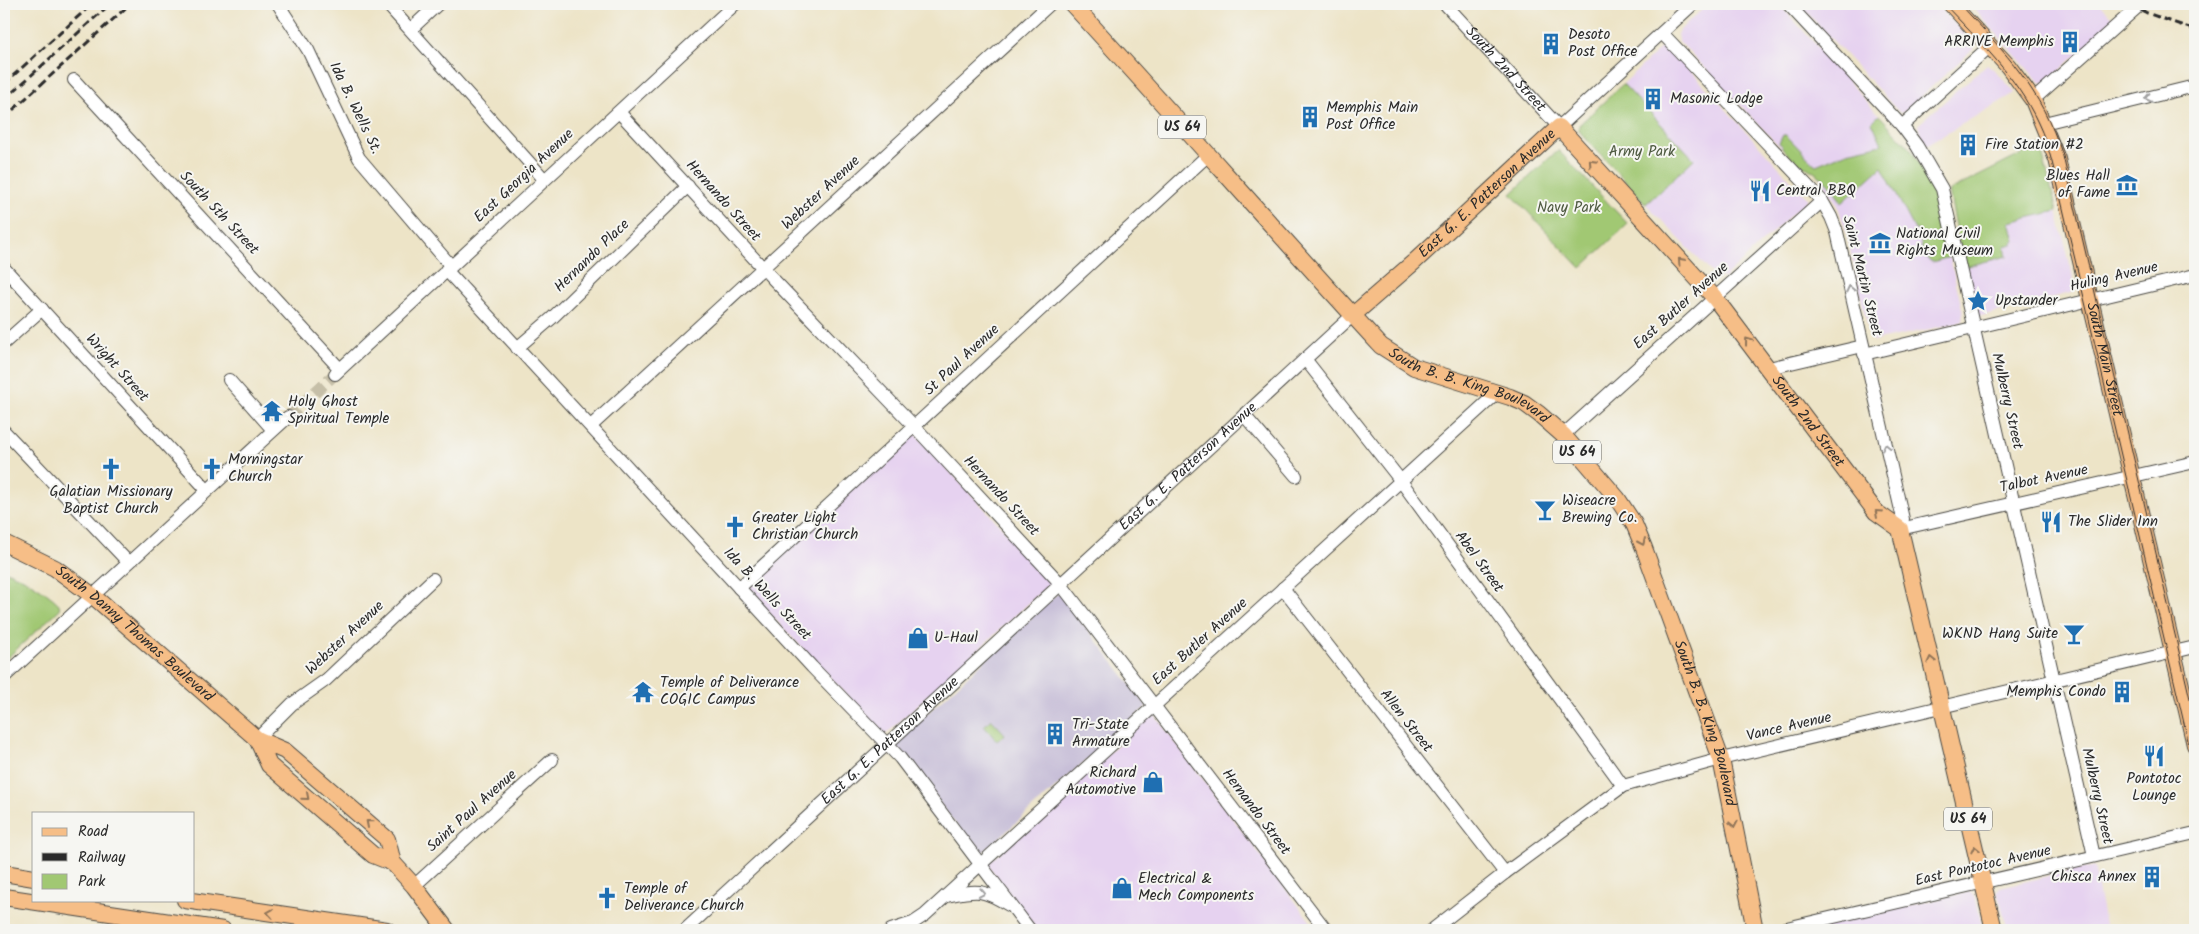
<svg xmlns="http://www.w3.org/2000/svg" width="2199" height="934" font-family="Kalam,sans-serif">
<rect width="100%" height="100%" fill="#f6f6f2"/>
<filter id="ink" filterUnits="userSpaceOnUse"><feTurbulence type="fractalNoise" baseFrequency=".02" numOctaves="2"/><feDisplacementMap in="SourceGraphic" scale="10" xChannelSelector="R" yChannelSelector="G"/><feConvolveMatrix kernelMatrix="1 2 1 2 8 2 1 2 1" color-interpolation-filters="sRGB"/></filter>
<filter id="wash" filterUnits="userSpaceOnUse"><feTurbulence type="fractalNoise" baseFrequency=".0096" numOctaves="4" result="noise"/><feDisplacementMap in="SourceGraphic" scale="20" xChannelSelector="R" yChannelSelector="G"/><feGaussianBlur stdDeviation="1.12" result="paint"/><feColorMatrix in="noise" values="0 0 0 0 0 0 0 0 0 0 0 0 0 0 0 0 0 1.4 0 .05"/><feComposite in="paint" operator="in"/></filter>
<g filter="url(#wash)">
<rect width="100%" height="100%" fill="#ede4c7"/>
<g fill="#e6d2f0">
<path d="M1708 4H1779L1879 115 1872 122 1882 144 1816 165 1779 143 1784 151 1678 40 1677 34 1682 28Z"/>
<path d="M1799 4H1935L1972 41 1973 49 1905 111 1900 113Z"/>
<path d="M1970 4H2098L2114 18 2108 23 2110 26 2045 83 2039 82Z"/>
<path d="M1667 45 1808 199 1724 278 1715 276 1646 204 1694 159 1623 84 1663 46Z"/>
<path d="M1987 64 1999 74 2015 93 1927 145 1921 136 1918 125Z"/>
<path d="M1882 167 1915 230H1918L1925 256 1932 261 1950 257 1963 313 1962 321 1958 323 1873 341 1870 337 1846 231 1837 204 1819 176 1826 181 1836 193 1856 189Z"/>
<path d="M2057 211 2075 285 2074 292 1977 317 1964 267 2007 256 2005 246 2013 244 2012 242 2015 241 2010 222Z"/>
<path d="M913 431 1052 582 885 735 746 589Z"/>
<path d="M1153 713 1310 921 1318 930H1037L987 864Z"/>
<path d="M2094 866 2106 930H2008L1997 891 2000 887Z"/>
<path d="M1969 892 1975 896 1983 930H1802Z"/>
</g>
<path fill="#c8bfd8" d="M1059 592 1147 706 980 855 893 745Z"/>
<g fill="#a1c873" stroke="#667a4f">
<path d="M1623 84 1694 159 1646 204 1579 131V125Z"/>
<path d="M1879 115 1910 148 1935 192 1950 257 1932 262 1924 256 1918 230H1915L1882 167 1842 203C1838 196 1834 189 1828 183 1813 168 1791 163 1779 143L1783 135H1786L1812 162 1816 165 1847 152 1882 144 1872 122Z"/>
<path d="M2040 145 2057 211 2010 222 2015 241 2013 242V244L2005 246 2007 256 1964 267 1949 191Z"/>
<path d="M1558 150 1628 224 1581 268 1511 194Z"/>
<path d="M4 570C23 578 44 589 59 604L60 609 5 660 4 658Z"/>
<path d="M991 719 1005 734 997 741 984 726Z"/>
</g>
</g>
<g filter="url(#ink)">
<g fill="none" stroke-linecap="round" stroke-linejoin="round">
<path stroke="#c6bfa8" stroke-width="12" stroke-dasharray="12 6" stroke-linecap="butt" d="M288 417 335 374"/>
<g stroke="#484742" stroke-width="14">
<g id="minor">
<path d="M278 4 308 50 359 158 451 266"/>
<path d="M387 4 544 179"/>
<path id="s1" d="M1445 4 1559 127 1693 4"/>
<path d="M1788 4 1902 126 1917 146 1942 189 2094 856"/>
<path d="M411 29 438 4"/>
<path d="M1662 33 1822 201 1831 217 1837 232 1903 519 1900 529"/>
<path d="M74 80 340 369"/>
<path d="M2033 100 2141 4"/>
<path d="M619 112 774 280 914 426 1060 583 1326 930"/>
<path d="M2044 123 2195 86"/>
<path d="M1902 126 1990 46"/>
<path d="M4 268 207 490"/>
<path d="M446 270 812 667 900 758 1030 930"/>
<path d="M4 343 42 309"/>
<path d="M517 348 552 318 688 186"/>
<path d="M1864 354 2195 275"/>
<path d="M1305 359 1401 481 1623 786"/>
<path d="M1769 368 1863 346"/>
<path d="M335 374 735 4"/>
<path d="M229 380 273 430"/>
<path d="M1244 415 1296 476"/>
<path d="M591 426 1050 4"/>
<path d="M4 431 128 562"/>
<path d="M1563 435 1822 201"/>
<path d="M1900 529 2195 462"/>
<path d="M739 588 1207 156"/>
<path d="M1283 588 1505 873"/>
<path d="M4 677 288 417"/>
<path d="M257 739 292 704 326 680 433 579"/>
<path d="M414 886 552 760"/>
<path d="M946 896C977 890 981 888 1009 905"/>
<path id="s2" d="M685 930 1353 315"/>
<path d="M891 930 913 923 925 915 1497 393"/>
<path d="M1432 930 1505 873 1623 786 1721 759 2195 647"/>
<path d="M1778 930 2195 833"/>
</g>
</g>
<g stroke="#484742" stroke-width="18">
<g id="major">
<path id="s3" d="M1072 4C1176 117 1277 233 1381 346L1414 367 1510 397 1524 403 1539 414 1563 435 1617 498 1634 524 1644 548 1721 759 1755 930"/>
<path id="s4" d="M1951 4 2008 66 2033 100 2057 159 2195 745"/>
<path id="s5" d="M1353 315 1414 262 1559 127 1714 297 1876 512 1900 529 1994 930"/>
<path id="s6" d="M4 543 55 568 93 596 257 739 285 751 387 839 393 863 414 886 447 930"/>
<path d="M257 739 269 765 373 855 393 863"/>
<path d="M4 873 34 878"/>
<path d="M4 897 223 930"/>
<path d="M185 900 387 930"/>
</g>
</g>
<use href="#minor" stroke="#fff" stroke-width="12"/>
<use href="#major" stroke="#f6be87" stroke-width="16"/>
<g stroke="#2b2b2b" stroke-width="1">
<path d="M1944 4C1979 41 2017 77 2038 123 2050 148 2055 174 2061 200L2195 770"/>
<path d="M1960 4C2007 55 2040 87 2063 156L2195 720"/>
</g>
<g stroke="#2b2b2b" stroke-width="3" stroke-dasharray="8 4" stroke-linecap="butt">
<path d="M2130 4 2147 13 2195 30"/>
<path d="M4 84 92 4"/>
<path d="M4 100 110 4"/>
<path d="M4 118 130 4"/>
</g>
</g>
<defs><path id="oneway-chevron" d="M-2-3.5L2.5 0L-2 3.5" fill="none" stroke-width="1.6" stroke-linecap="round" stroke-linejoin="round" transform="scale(1.25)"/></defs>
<g stroke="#a0a0a0">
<use href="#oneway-chevron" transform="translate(2148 98) rotate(167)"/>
<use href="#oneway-chevron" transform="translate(1850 289) rotate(-103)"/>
<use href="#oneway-chevron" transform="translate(1886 447) rotate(-103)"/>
<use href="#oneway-chevron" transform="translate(982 893) rotate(11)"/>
</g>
<g stroke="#907459">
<use href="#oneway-chevron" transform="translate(1592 163) rotate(-133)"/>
<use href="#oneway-chevron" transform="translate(1681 261) rotate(-132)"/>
<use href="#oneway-chevron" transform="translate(1748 341) rotate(-127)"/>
<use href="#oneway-chevron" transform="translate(1878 513) rotate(-138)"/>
<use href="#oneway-chevron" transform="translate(1642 542) rotate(66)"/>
<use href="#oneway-chevron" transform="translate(1931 660) rotate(-103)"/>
<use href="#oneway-chevron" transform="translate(306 797) rotate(41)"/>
<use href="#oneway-chevron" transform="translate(369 823) rotate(-139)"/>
<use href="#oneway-chevron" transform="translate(1734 824) rotate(79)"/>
<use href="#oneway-chevron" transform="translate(1975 849) rotate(-103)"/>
<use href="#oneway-chevron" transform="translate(270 913) rotate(-172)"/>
</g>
</g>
<defs>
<g id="building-bare" transform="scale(1.725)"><path d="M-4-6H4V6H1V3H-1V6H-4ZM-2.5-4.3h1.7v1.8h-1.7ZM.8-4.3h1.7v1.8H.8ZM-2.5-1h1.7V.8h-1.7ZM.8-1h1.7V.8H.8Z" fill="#1f6fb2" stroke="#f6f6f2" stroke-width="2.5" paint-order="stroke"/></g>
<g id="museum-bare" transform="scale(1.725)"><path d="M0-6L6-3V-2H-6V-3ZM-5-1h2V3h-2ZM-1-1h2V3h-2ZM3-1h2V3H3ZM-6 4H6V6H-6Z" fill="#1f6fb2" stroke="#f6f6f2" stroke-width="2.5" paint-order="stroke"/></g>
<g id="restaurant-bare" transform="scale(1.725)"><path d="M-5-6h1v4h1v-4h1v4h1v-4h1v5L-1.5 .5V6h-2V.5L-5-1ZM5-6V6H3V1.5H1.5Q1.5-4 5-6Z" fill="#1f6fb2" stroke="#f6f6f2" stroke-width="2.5" paint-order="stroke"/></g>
<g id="sight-bare" transform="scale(1.725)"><path d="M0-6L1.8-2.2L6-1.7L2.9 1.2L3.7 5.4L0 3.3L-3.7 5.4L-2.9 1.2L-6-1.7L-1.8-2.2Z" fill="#1f6fb2" stroke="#f6f6f2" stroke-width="2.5" paint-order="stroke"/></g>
<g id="temple-bare" transform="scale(1.725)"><path d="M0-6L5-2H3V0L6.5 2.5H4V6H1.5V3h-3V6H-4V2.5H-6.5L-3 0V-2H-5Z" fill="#1f6fb2" stroke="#f6f6f2" stroke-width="2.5" paint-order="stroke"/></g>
<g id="church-bare" transform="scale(1.725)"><path d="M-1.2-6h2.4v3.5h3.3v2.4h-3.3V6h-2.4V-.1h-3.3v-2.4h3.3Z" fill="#1f6fb2" stroke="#f6f6f2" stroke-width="2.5" paint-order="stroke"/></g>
<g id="bar-bare" transform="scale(1.725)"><path d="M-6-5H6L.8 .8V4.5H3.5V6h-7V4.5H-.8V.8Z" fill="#1f6fb2" stroke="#f6f6f2" stroke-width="2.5" paint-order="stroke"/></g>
<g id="shop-bare" transform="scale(1.725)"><path d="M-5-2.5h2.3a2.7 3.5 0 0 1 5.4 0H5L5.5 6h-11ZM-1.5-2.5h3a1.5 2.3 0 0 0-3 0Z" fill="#1f6fb2" stroke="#f6f6f2" stroke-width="2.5" paint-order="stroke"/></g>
</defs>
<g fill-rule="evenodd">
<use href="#building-bare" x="2070" y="42"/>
<use href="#building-bare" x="1551" y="44"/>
<use href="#building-bare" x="1653" y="99"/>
<use href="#building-bare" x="1310" y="117"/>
<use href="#building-bare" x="1968" y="145"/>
<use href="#museum-bare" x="2127" y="185"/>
<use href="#restaurant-bare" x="1760" y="191"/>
<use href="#museum-bare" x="1880" y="243"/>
<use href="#sight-bare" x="1978" y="301"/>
<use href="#temple-bare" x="272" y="411"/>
<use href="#church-bare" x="111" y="469"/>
<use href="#church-bare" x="212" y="469"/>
<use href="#bar-bare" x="1545" y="510"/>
<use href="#restaurant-bare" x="2051" y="522"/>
<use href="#church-bare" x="735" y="527"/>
<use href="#bar-bare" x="2074" y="634"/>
<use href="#shop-bare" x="918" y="638"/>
<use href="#temple-bare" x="643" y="692"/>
<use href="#building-bare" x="2122" y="692"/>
<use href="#building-bare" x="1055" y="734"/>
<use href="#restaurant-bare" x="2154" y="756"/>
<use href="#shop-bare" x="1153" y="782"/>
<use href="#building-bare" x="2152" y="877"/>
<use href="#shop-bare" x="1122" y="888"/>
<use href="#church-bare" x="607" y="898"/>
</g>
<g text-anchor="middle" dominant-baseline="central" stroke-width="4" stroke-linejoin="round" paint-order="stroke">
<g fill="#f6f6f2" stroke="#686867" stroke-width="1">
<rect x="1158" y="115.5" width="48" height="23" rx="4"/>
<rect x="1553" y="440.5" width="48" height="23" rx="4"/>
<rect x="1944" y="807.5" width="48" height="23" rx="4"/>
</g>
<g font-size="14" font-weight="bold" fill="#2b2b2b">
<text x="1182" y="127">US 64</text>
<text x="1577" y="452">US 64</text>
<text x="1968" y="819">US 64</text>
</g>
<g font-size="15" fill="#2b2b2b" stroke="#f6f6f2" text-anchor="start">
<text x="1568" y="35">Desoto<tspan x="1568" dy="17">Post Office</tspan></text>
<text x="2054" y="42" text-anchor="end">ARRIVE Memphis</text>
<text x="1670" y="99">Masonic Lodge</text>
<text x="1326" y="108">Memphis Main<tspan x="1326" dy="17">Post Office</tspan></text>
<text x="1985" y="145">Fire Station #2</text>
<text x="2110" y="176" text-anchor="end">Blues Hall<tspan x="2110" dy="17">of Fame</tspan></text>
<text x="1776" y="191">Central BBQ</text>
<text x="1896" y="234">National Civil<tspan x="1896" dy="17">Rights Museum</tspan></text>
<text x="1995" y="301">Upstander</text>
<text x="288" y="402">Holy Ghost<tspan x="288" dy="17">Spiritual Temple</tspan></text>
<text x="228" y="460">Morningstar<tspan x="228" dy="17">Church</tspan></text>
<text x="111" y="492" text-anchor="middle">Galatian Missionary<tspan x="111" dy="17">Baptist Church</tspan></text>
<text x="1562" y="501">Wiseacre<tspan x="1562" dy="17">Brewing Co.</tspan></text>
<text x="752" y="518">Greater Light<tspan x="752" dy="17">Christian Church</tspan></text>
<text x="2068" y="522">The Slider Inn</text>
<text x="2058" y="634" text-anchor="end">WKND Hang Suite</text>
<text x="934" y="638">U-Haul</text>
<text x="660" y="683">Temple of Deliverance<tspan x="660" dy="17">COGIC Campus</tspan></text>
<text x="2106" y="692" text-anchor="end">Memphis Condo</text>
<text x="1072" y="725">Tri-State<tspan x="1072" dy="17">Armature</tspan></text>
<text x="1136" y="773" text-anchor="end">Richard<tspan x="1136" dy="17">Automotive</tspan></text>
<text x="2154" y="779" text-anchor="middle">Pontotoc<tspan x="2154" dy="17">Lounge</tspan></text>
<text x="2136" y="877" text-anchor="end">Chisca Annex</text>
<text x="1138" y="879">Electrical &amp;<tspan x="1138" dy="17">Mech Components</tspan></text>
<text x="624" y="889">Temple of<tspan x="624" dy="17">Deliverance Church</tspan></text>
</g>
<g font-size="15" fill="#2b2b2b" stroke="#f6f6f2">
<text stroke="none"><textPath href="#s1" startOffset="89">South 2nd Street</textPath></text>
<text transform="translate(355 108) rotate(64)">Ida B. Wells St.</text>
<text transform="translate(524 176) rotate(-43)">East Georgia Avenue</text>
<text transform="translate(821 193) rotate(-43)">Webster Avenue</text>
<text stroke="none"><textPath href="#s5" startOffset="181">East G. E. Patterson Avenue</textPath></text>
<text transform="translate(723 201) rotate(48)">Hernando Street</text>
<text transform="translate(219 213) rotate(47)">South 5th Street</text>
<text transform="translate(592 256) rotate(-44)">Hernando Place</text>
<text transform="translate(1862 276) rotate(76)">Saint Martin Street</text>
<text transform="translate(2114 277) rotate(-13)">Huling Avenue</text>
<text transform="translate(1681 306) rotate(-42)">East Butler Avenue</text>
<text stroke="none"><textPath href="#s4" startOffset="396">South Main Street</textPath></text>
<text transform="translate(962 360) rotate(-43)">St Paul Avenue</text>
<text transform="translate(117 368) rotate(48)">Wright Street</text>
<text stroke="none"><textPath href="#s3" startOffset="558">South B. B. King Boulevard</textPath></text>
<text transform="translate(2007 401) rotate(77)">Mulberry Street</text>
<text stroke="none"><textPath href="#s5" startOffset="665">South 2nd Street</textPath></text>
<text stroke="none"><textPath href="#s2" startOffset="684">East G. E. Patterson Avenue</textPath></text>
<text transform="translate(2044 479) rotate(-12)">Talbot Avenue</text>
<text transform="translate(1001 496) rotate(47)">Hernando Street</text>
<text transform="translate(1479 562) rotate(54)">Abel Street</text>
<text transform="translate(767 594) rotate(47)">Ida B. Wells Street</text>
<text stroke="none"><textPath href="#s6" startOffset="160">South Danny Thomas Boulevard</textPath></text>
<text transform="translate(345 638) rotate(-43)">Webster Avenue</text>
<text transform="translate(1200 642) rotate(-42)">East Butler Avenue</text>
<text transform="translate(1406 721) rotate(52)">Allen Street</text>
<text stroke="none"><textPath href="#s3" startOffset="992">South B. B. King Boulevard</textPath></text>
<text transform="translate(1789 727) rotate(-13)">Vance Avenue</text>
<text stroke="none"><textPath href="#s2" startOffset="279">East G. E. Patterson Avenue</textPath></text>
<text transform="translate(2097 796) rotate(77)">Mulberry Street</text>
<text transform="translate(472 811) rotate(-42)">Saint Paul Avenue</text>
<text transform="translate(1256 812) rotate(53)">Hernando Street</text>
<text transform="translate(1983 866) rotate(-13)">East Pontotoc Avenue</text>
</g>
<g font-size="15" fill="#4e5a41" stroke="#f6f6f2">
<text x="1642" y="152">Army Park</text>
<text x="1569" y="208">Navy Park</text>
</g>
</g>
<rect width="2199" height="934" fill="none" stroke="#f6f6f2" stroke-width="20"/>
<rect x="32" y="812" width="162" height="90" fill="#f6f6f2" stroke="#a5a5a2"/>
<rect x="42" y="828" width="25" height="8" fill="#f6be87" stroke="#a5a5a2"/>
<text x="78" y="836" font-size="15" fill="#2b2b2b">Road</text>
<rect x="42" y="853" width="25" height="8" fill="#2b2b2b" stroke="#a5a5a2"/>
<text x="78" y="862" font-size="15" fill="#2b2b2b">Railway</text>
<rect x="42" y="874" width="25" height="15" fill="#a1c873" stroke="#a5a5a2"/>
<text x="78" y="886" font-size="15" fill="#2b2b2b">Park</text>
</svg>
